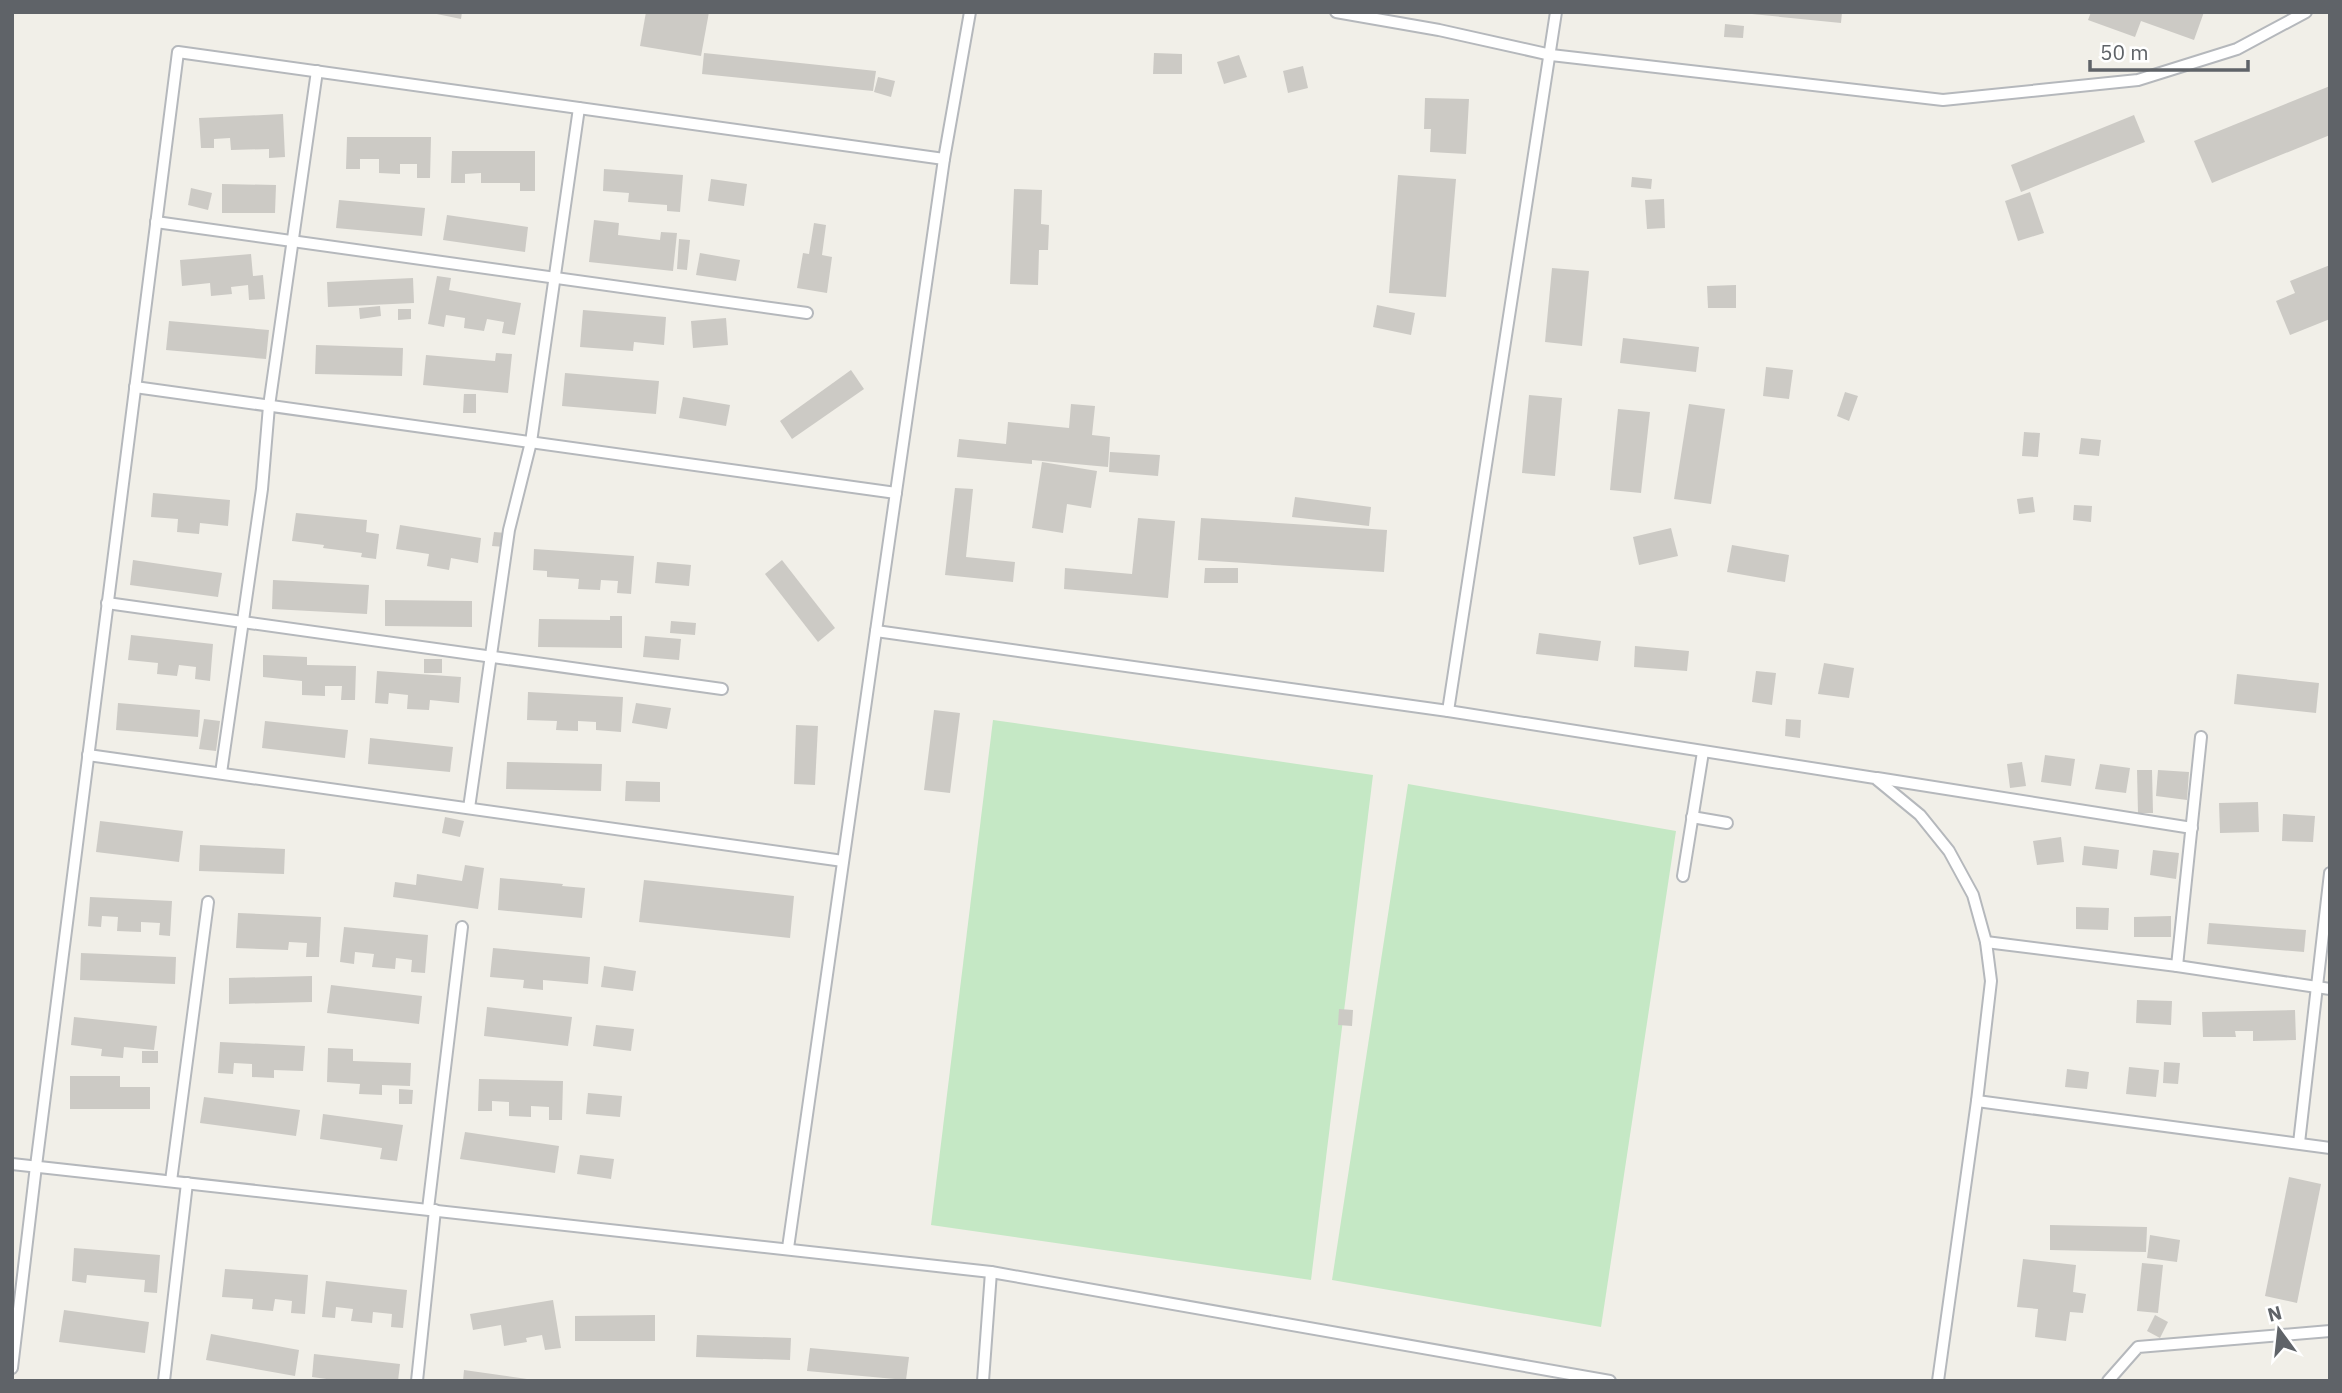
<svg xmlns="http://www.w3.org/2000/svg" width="2342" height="1393" font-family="'IBM Plex Sans',sans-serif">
<rect width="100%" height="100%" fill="#f1efe8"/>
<g fill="#c5e8c5">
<path d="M993 720 1373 775 1311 1280 931 1225Z"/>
<path d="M1408 784 1676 831 1601 1327 1332 1280Z"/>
</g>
<g fill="#cccac5">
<path d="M427 12H462L461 19Z"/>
<path d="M646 12H709L701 56 640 46Z"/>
<path d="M1752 12H1842L1841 23 1752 14Z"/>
<path d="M2091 12H2204L2194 40 2141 21 2135 37 2088 20Z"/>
<path d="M1725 24 1744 26 1743 38 1724 37Z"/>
<path d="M704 53 876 71 873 91 702 74Z"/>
<path d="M1154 53 1182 54V74H1153Z"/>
<path d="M1239 55 1247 77 1224 84 1217 62Z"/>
<path d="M1303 66 1308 88 1288 93 1283 71Z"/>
<path d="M878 77 895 81 891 97 874 92Z"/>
<path d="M2330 86V135L2212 183 2194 141Z"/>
<path d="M1425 98 1469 99 1466 154 1430 152 1431 129H1424Z"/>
<path d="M283 114 285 157 269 158V149L231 150 230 138 214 139V148H201L199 118Z"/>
<path d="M2134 115 2145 142 2021 192 2011 165Z"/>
<path d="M347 137H431L430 178H417V164H400V174L379 173V159H360V169H346Z"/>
<path d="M452 151H535V191H520V183H481V173L465 174V183H451Z"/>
<path d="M604 169 683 175 680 212 667 211V205L628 202 629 193 603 191Z"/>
<path d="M1398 175 1456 179 1446 297 1389 293Z"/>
<path d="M1632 177 1652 179 1651 189 1631 187Z"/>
<path d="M711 179 747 184 744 206 708 201Z"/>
<path d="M222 184 276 185 275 213H222Z"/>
<path d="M191 188 212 193 208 210 188 205Z"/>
<path d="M1014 189 1042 190 1041 224 1049 225 1048 250H1039L1038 285 1010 284Z"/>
<path d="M2030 192 2044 233 2018 241 2005 201Z"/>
<path d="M1664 199 1665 228 1647 229 1645 200Z"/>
<path d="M339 200 425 208 422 236 336 228Z"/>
<path d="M447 215 528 227 525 252 443 240Z"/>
<path d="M594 220 619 223 618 235 660 240 661 232 677 233 673 271 589 262Z"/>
<path d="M814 223 826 225 822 255 832 257 827 293 797 288 803 253 809 254Z"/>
<path d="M679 239 690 240 687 270 677 269Z"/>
<path d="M700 253 740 260 736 281 696 275Z"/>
<path d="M251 254 253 276 263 275 265 299 249 300 248 285 231 287 232 294 211 296 210 283 182 286 180 260Z"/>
<path d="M2330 265V319L2290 335 2276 301 2295 293 2290 281Z"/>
<path d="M1552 268 1589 271 1582 346 1545 342Z"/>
<path d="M437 276 451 278 449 290 521 303 515 335 502 333 504 322 487 319 484 331 464 328 465 318 446 315 444 327 428 324Z"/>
<path d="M413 278 414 303 328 307 327 282Z"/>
<path d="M1736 285V308H1708L1707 286Z"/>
<path d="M1377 305 1415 313 1411 335 1373 327Z"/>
<path d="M380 306 381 316 360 319 359 308Z"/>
<path d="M398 309H411V319L398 320Z"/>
<path d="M583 310 666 317 664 345 634 342 633 351 580 347Z"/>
<path d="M726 318 728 345 693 348 691 321Z"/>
<path d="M169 321 269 330 266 359 166 350Z"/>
<path d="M1623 338 1699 347 1696 372 1620 363Z"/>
<path d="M316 345 403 348 402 376 315 374Z"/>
<path d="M496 353 512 354 508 393 423 385 426 355 495 361Z"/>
<path d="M1766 367 1793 370 1789 399 1763 396Z"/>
<path d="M851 370 864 389 792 439 780 421Z"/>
<path d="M565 373 659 381 656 414 562 406Z"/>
<path d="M1845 392 1858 396 1849 421 1837 416Z"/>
<path d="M464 394H476V413H463Z"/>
<path d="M1529 395 1562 398 1555 476 1522 473Z"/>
<path d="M683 397 730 405 726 426 679 418Z"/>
<path d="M1071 404 1095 406 1092 435 1110 437 1108 467 1032 460V464L957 457 959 439 1006 444 1008 422 1069 428Z"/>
<path d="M1689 404 1725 409 1711 504 1674 499Z"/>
<path d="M1618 409 1650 412 1641 493 1610 490Z"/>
<path d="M2024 432 2040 433 2038 457 2022 456Z"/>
<path d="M2081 438 2101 440 2099 456 2079 454Z"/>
<path d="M1110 452 1160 455 1158 476 1109 472Z"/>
<path d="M1042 462 1097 471 1091 508 1067 504 1063 533 1032 528Z"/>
<path d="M955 488 973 489 966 557 1015 562 1013 582 945 575Z"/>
<path d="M153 493 230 500 228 526 200 523 199 534 177 532 178 519 151 517Z"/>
<path d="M1295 497 1371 507 1369 526 1292 517Z"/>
<path d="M2033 497 2035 512 2019 514 2017 499Z"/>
<path d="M2074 505 2092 506 2091 522 2073 520Z"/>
<path d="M296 513 367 520 366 532 379 534 376 559 361 557 362 553 323 548 324 545 292 541Z"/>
<path d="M1138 518 1175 521 1168 598 1064 589 1065 568 1132 574Z"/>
<path d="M1201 518 1387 530 1384 572 1198 560Z"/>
<path d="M400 525 481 538 478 563 451 558 449 570 427 566 429 554 396 549Z"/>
<path d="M1671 528 1678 556 1639 565 1633 537Z"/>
<path d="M494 532 506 533 505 547 492 546Z"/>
<path d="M1732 545 1789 555 1785 582 1727 572Z"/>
<path d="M534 549 634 556 631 594 617 593 618 581 601 580 600 590 578 589 579 579 547 577V571L533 570Z"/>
<path d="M133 560 222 573 218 597 130 585Z"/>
<path d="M782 560 835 628 818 642 765 574Z"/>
<path d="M657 562 691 565 689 586 655 583Z"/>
<path d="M1205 568H1238V583H1204Z"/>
<path d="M273 580 369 585 367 614 272 609Z"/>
<path d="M385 600 472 601V627L385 626Z"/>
<path d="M610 616H622V648L538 647 539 619 610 620Z"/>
<path d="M671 621 696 623 695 635 670 633Z"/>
<path d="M1539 633 1601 641 1598 661 1536 654Z"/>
<path d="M131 635 213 644 210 681 195 679 196 667 179 665 177 676 157 674 158 663 128 660Z"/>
<path d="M645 636 681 639 679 660 643 657Z"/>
<path d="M1635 646 1689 651 1687 671 1634 667Z"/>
<path d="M263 655 307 657V665L356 666 355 700H341L342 686H325V696L302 695V681L263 677Z"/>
<rect x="424" y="659" width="18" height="14"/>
<path d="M1824 663 1854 668 1849 698 1818 694Z"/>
<path d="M377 671 461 677 459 703 430 700 429 710 407 709 408 695 389 693 388 704 375 703Z"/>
<path d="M1756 671 1776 673 1772 705 1752 702Z"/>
<path d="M2237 674 2319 683 2316 713 2234 704Z"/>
<path d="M528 692 623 697 621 732 596 730V722L578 721V731L556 730 557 721 527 720Z"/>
<path d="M118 703 200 710 198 737 116 730Z"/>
<path d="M636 703 671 708 667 729 632 723Z"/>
<path d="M934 710 960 713 950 793 924 790Z"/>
<path d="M204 719 220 721 216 751 199 749Z"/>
<path d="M1786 719 1801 720 1800 738 1785 736Z"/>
<path d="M265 721 348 730 345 758 262 748Z"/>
<path d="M796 725 818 726 815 785 794 784Z"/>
<path d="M370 738 453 747 450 772 368 764Z"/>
<path d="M2045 755 2075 759 2071 786 2041 782Z"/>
<path d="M507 762 602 764 601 791 506 789Z"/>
<path d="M2022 762 2026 786 2010 788 2007 764Z"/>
<path d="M2100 764 2130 768 2126 793 2095 789Z"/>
<path d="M2137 770H2152L2153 813H2138Z"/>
<path d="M2158 770 2189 772 2187 800 2156 796Z"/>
<path d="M626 781 660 782V802L625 801Z"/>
<path d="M2258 802 2259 832 2220 833 2219 803Z"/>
<path d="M2283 814 2315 816 2313 842 2282 841Z"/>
<path d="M445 817 464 821 460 837 442 833Z"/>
<path d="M100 821 183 831 179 862 96 852Z"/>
<path d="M2061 837 2064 862 2037 865 2033 841Z"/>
<path d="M200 845 285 849 284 874 199 871Z"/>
<path d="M2084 846 2119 850 2117 869 2082 865Z"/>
<path d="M2153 850 2179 853 2176 879 2150 875Z"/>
<path d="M465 865 484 868 478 909 393 897 395 882 416 885 417 874 462 881Z"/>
<path d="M500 878 563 884 562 886 585 888 582 918 498 910Z"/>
<path d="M644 880 794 896 790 938 639 922Z"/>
<path d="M90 897 172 901 170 936 159 935 160 923 141 922V932L117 931 118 917 102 916 101 927 88 926Z"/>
<path d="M2076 907 2109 908 2108 930 2076 929Z"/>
<path d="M238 913 321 917 319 957H306L307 943 289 942 288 950 236 948Z"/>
<path d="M2171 916V937H2134V917Z"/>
<path d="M2209 923 2306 930 2304 952 2207 944Z"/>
<path d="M344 927 428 935 425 973 411 972 412 960 396 958 395 969 372 967 374 954 355 952 354 964 340 962Z"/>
<path d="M493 948 590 957 588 984 543 980V990L523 988 524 980 490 977Z"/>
<path d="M81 953 176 957 175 984 80 980Z"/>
<path d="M604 966 636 971 633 991 601 987Z"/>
<path d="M312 976V1002L229 1004V978Z"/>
<path d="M331 985 422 996 419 1024 327 1013Z"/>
<path d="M2137 1000 2172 1001 2171 1025 2136 1023Z"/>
<path d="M487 1007 572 1017 568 1046 484 1036Z"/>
<path d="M1339 1009 1353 1010 1352 1026 1338 1025Z"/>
<path d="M2295 1010 2296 1040 2253 1041V1031H2235L2236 1037H2203L2202 1012Z"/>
<path d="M74 1017 157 1026 154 1050 124 1047 123 1058 101 1056 102 1049 71 1045Z"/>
<path d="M596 1025 634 1029 631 1051 593 1046Z"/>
<path d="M220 1042 305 1046 303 1071 274 1070V1078L252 1077V1064L234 1063 233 1074 218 1073Z"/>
<path d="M328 1048 353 1049V1061L411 1063 410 1086 382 1085V1095L359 1094 360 1084 327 1082Z"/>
<rect x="142" y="1051" width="16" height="12"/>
<path d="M2164 1062 2180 1063 2178 1084 2163 1083Z"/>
<path d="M2129 1067 2159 1070 2156 1097 2126 1094Z"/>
<path d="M2067 1069 2089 1072 2087 1089 2065 1087Z"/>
<path d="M70 1076H120V1087H150V1109H70Z"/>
<path d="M479 1079 563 1081 562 1120H549V1107L531 1106V1117L509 1116V1102L492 1101V1111H478Z"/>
<path d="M399 1089 413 1090 412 1104H399Z"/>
<path d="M588 1093 622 1096 620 1117 586 1114Z"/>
<path d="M204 1097 300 1110 296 1136 200 1123Z"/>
<path d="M323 1114 403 1125 397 1161 380 1159 382 1148 320 1139Z"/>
<path d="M465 1132 559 1146 555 1173 460 1159Z"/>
<path d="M580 1155 614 1159 611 1179 577 1174Z"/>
<path d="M2289 1177 2321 1184 2297 1303 2265 1296Z"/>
<path d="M2050 1225 2147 1227 2146 1252 2050 1250Z"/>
<path d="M2150 1235 2180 1240 2177 1262 2147 1258Z"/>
<path d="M74 1248 160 1255 157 1293 144 1292 145 1280 87 1275 86 1283 72 1281Z"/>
<path d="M2023 1259 2076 1265 2073 1292 2086 1294 2083 1313 2070 1312 2066 1341 2035 1337 2038 1309 2017 1307Z"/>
<path d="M2142 1263 2163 1265 2158 1313 2137 1311Z"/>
<path d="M225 1269 308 1275 305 1314 291 1313 292 1301 275 1299 273 1311 252 1309 253 1299 222 1297Z"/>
<path d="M326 1281 407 1290 403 1328 391 1327 392 1314 373 1312 372 1323 351 1321 353 1309 336 1307 335 1318 322 1317Z"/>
<path d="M553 1300 561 1348 545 1350 542 1335 526 1338 527 1342 504 1346 501 1325 473 1330 470 1314Z"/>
<path d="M64 1310 149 1322 145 1353 59 1342Z"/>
<path d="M655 1315V1341H575V1316Z"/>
<path d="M2155 1315 2168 1322 2160 1338 2147 1331Z"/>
<path d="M211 1334 299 1350 295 1376 206 1360Z"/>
<path d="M697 1335 791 1338 790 1360 696 1357Z"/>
<path d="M810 1348 909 1357 906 1380 807 1371Z"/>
<path d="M314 1354 400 1364 398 1381H341L312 1377Z"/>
<path d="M464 1370 527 1379V1381H463Z"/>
</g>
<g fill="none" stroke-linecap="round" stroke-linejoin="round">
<g stroke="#b5b8bc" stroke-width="14">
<g id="service">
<path d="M1336 12 1439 30 1551 55 1943 100 2138 80 2237 49 2306 12"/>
<path d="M156 222 807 313"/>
<path d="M135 387 896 493"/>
<path d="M107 603 722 689"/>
<path d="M876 631 944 159 970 12"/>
<path d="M1448 711 1556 12"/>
<path d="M88 755 843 861"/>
<path d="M221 773 262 489 269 406 317 71"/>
<path d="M1877 778 2192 828"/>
<path d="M469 808 509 530 531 442 579 108"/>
<path d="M1692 817 1727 823"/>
<path d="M1683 876 1703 752"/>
<path d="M1986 942 2177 966 2330 989"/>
<path d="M2177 966 2201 737"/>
<path d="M1977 1101 2330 1148"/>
<path d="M2299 1143 2330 873"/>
<path d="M12 1164 991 1272 1610 1381"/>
<path d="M171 1181 208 902"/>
<path d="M428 1209 462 927"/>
<path d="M788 1248 876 631 1448 711 1875 778 1920 815 1949 851 1973 895 1986 942 1991 981 1977 1101 1938 1381"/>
<path d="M12 1368 36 1166 178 52 944 159"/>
<path d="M164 1381 187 1183"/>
<path d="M417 1381 435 1210"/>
<path d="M983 1381 991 1272"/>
<path d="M2108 1381 2138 1347 2330 1331"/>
</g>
</g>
<use href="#service" stroke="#fff" stroke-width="10"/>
</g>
<rect width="2342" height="1393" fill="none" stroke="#5f6368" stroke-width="28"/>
<g transform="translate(2279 1330) rotate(345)" stroke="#ffffff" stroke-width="5" paint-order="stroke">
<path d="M0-5L12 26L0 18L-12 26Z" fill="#5f6368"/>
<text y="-10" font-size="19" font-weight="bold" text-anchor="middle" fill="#5f6368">N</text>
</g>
<path d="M2090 60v10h158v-10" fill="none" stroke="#5f6368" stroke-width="3.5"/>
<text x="2100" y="60" font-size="21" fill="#5f6368" stroke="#ffffff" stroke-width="5" paint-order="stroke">50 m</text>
</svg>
